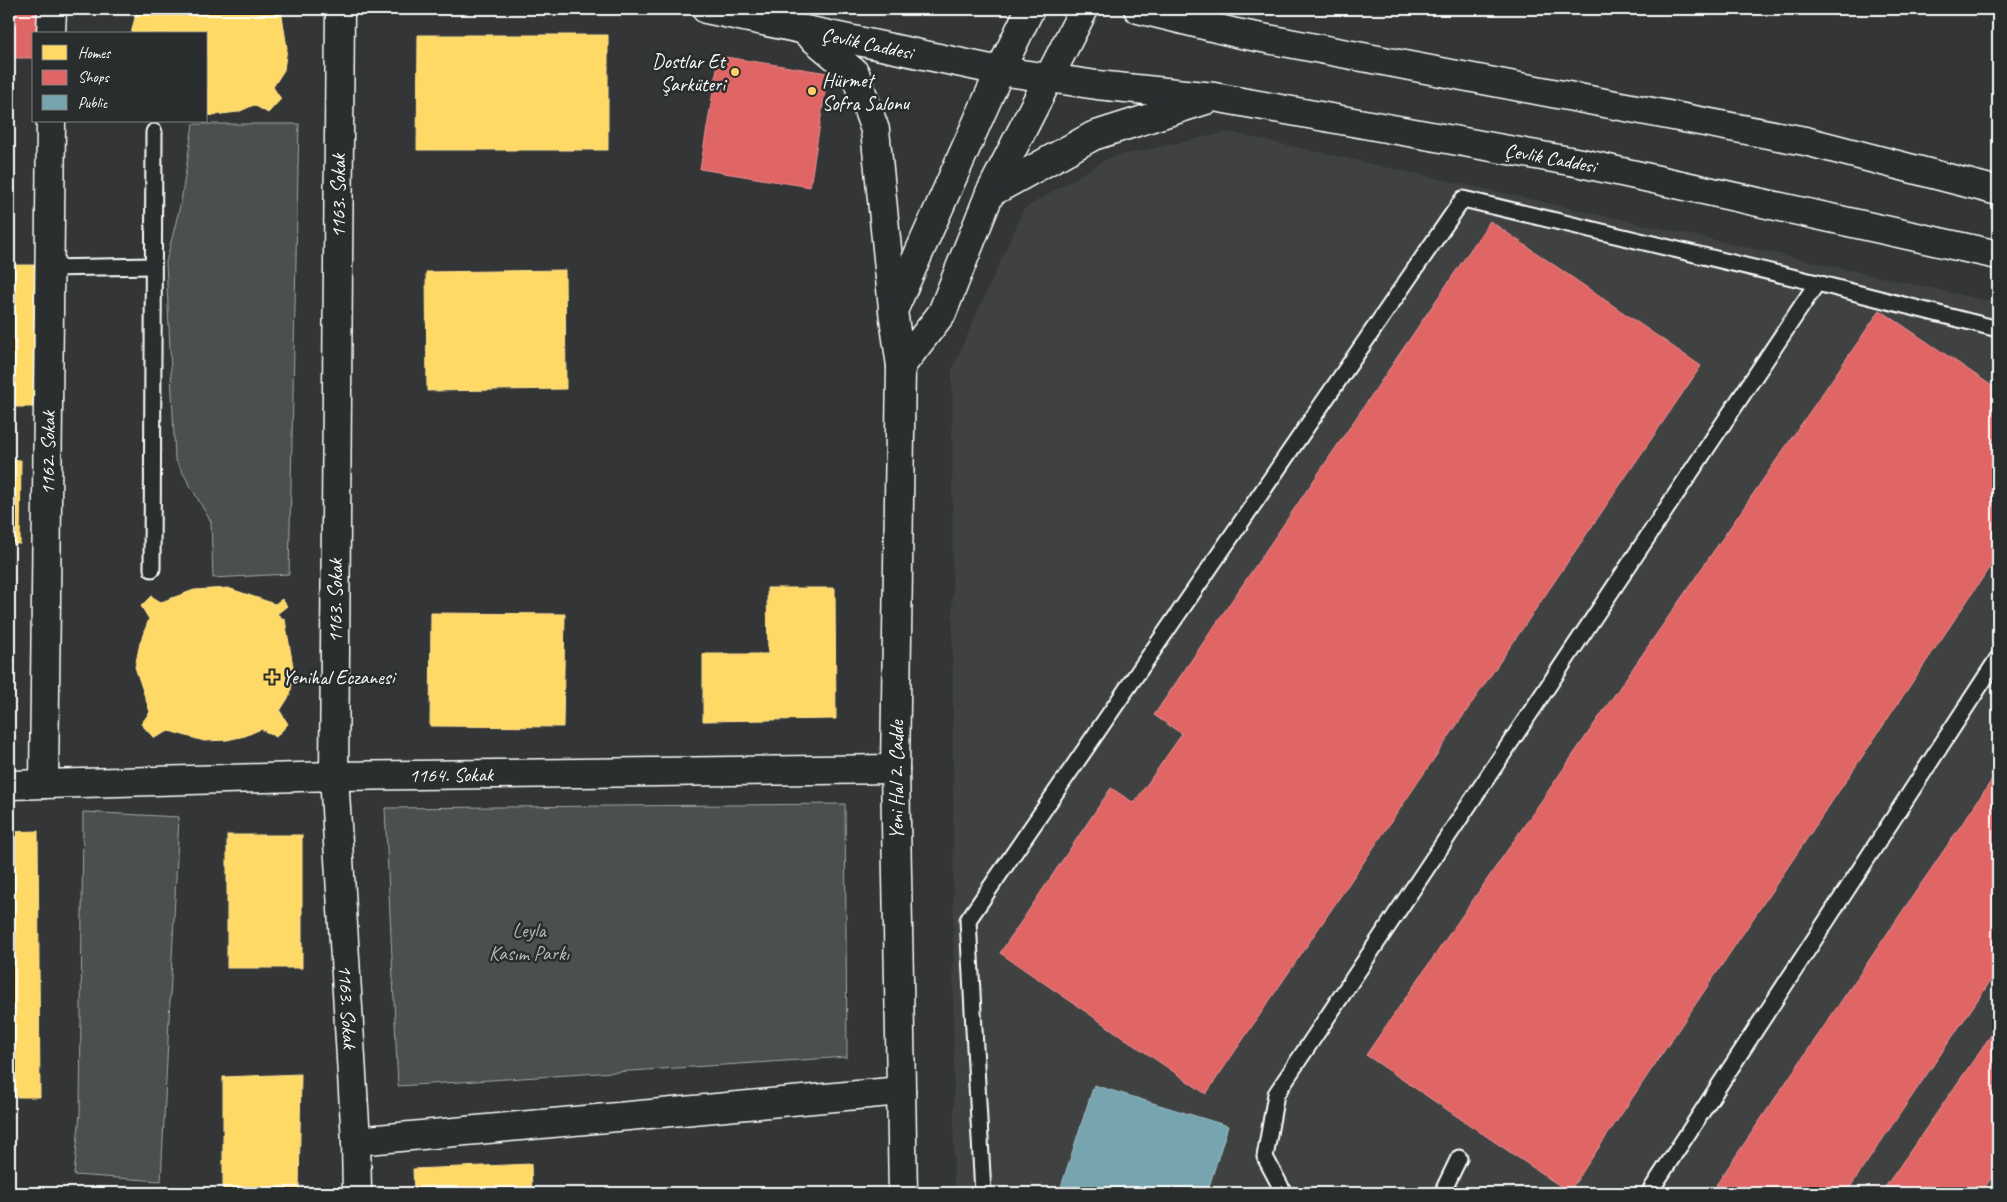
<svg xmlns="http://www.w3.org/2000/svg" width="2007" height="1202" font-family="Caveat,sans-serif">
<rect width="100%" height="100%" fill="#333536"/>
<filter id="ink" filterUnits="userSpaceOnUse"><feTurbulence type="fractalNoise" baseFrequency=".02" numOctaves="2"/><feDisplacementMap in="SourceGraphic" scale="10" xChannelSelector="R" yChannelSelector="G"/><feConvolveMatrix kernelMatrix="1 2 1 2 8 2 1 2 1" color-interpolation-filters="sRGB"/></filter>
<g filter="url(#ink)">
<path fill="#404243" d="M1228 132 1998 303V1193H954L952 369 1024 209 1108 158Z"/>
<g fill="#4c4f50" stroke="#a6a7a8">
<path d="M193 124H299L289 574 213 578 211 522 175 459 166 262 181 202Z"/>
<path d="M845 804 847 1057 398 1086 385 808Z"/>
<path d="M83 812 179 817 161 1181 74 1175 80 1114Z"/>
</g>
<g fill="#ffd966" stroke="#ffe494">
<path d="M137 9H281L287 48 284 70 273 87 281 99 268 113 254 105 238 112 206 116V34H131Z"/>
<path d="M418 35H608V150H417Z"/>
<path d="M9 265H35L33 407H9Z"/>
<path d="M565 270 566 389 427 391 426 272Z"/>
<path d="M9 460H21L20 544H9Z"/>
<path d="M228 588 275 604 282 599 287 606 277 614 285 620 294 672 290 695 280 711 288 724 276 737 261 729 245 736 227 740 204 741 169 731 154 738 141 724 150 712 135 667 140 643 149 619 141 606 151 596 161 602 194 590Z"/>
<path d="M767 588H835L836 719 703 721V654H768Z"/>
<path d="M431 613 565 614 563 727 430 726Z"/>
<path d="M38 831 40 1097H9V832Z"/>
<rect x="227" y="835" width="75" height="133"/>
<path d="M301 1074 299 1193H223V1077Z"/>
<path d="M531 1164 532 1193H414L413 1169Z"/>
<path d="M678 1189 819 1191V1193H678Z"/>
</g>
<g fill="#e06666" stroke="#e99494">
<path d="M9 9H39V34H34V58H9Z"/>
<path d="M719 56 828 73 810 187 700 169Z"/>
<path d="M1490 221 1701 366 1206 1094 1000 953 1111 788 1134 803 1182 734 1154 715Z"/>
<path d="M1880 310 1998 390V555L1569 1192 1366 1055Z"/>
<path d="M1998 771V970L1846 1193H1728L1716 1185Z"/>
<path d="M1998 1025V1169L1981 1193H1881Z"/>
</g>
<path fill="#76a5af" stroke="#9fc0c7" d="M1094 1085 1228 1126 1207 1193H1059Z"/>
<g fill="none" stroke-linecap="round" stroke-linejoin="round">
<g stroke="#fff" stroke-width="19">
<g id="lane">
<path d="M49 268 152 266"/>
<path d="M152 569 154 132"/>
<path d="M983 1193 968 920 1463 199 1817 283 1998 329"/>
<path d="M1284 1193 1265 1157 1276 1094 1817 283"/>
<path d="M1442 1193 1459 1158"/>
<path d="M1649 1193 1998 658"/>
</g>
</g>
<g stroke="#fff" stroke-width="31">
<g id="street">
<path id="s1" d="M340 9 334 776 356 1141 357 1193"/>
<path d="M51 34 52 9"/>
<path id="s2" d="M44 784 51 121"/>
<path id="s3" d="M9 785 334 776 895 769"/>
<path d="M356 1141 901 1091"/>
</g>
</g>
<g stroke="#fff" stroke-width="31">
<g id="secondary">
<path id="s4" d="M706 9 1000 71 1097 85 1214 97 1581 163 1998 255"/>
<path d="M1138 9 1236 33 1805 141 1998 191"/>
<path d="M807 33 855 73 875 130 893 308"/>
<path d="M990 193 1093 136 1206 100"/>
<path d="M901 366 942 313 990 193 1084 9"/>
<path d="M903 1193 895 769 901 366 893 311 1000 71 1030 9"/>
</g>
</g>
<use href="#lane" stroke="#2a2d2e" stroke-width="15"/>
<use href="#street" stroke="#2a2d2e" stroke-width="28"/>
<use href="#secondary" stroke="#2a2d2e" stroke-width="28"/>
</g>
</g>
<g fill="#ffd166" stroke="#2a2d2e" stroke-width="2">
<circle cx="735" cy="72" r="5"/>
<circle cx="812" cy="91" r="5"/>
<path d="M269.5 669.5h5v5h5v5h-5v5h-5v-5h-5v-5h5z"/>
</g>
<g text-anchor="middle" dominant-baseline="central" stroke-width="5" stroke-linejoin="round" paint-order="stroke">
<g font-size="20" fill="#fff" stroke="#2a2d2e">
<text stroke="none"><textPath href="#s4" startOffset="165">Çevlik Caddesi</textPath></text>
<text stroke="none"><textPath href="#s4" startOffset="858">Çevlik Caddesi</textPath></text>
<text transform="translate(338 196) rotate(-90)">1163. Sokak</text>
<text stroke="none"><textPath href="#s2" startOffset="331">1162. Sokak</textPath></text>
<text transform="translate(335 601) rotate(-90)">1163. Sokak</text>
<text stroke="none"><textPath href="#s3" startOffset="442">1164. Sokak</textPath></text>
<text transform="translate(896 780) rotate(-90)">Yeni Hal 2. Cadde</text>
<text stroke="none"><textPath href="#s1" startOffset="998">1163. Sokak</textPath></text>
</g>
<g font-size="20" fill="#fff" stroke="#2a2d2e" text-anchor="start">
<text x="725" y="61" text-anchor="end">Dostlar Et<tspan x="725" dy="23">Şarküteri</tspan></text>
<text x="822" y="80">Hürmet<tspan x="822" dy="23">Sofra Salonu</tspan></text>
<text x="282" y="677">Yenihal Eczanesi</text>
</g>
<g font-size="20" fill="#b7b9b9" stroke="#2a2d2e">
<text x="529" y="930">Leyla<tspan x="529" dy="23">Kasım Parkı</tspan></text>
</g>
</g>
<rect width="2007" height="1202" fill="none" stroke="#2a2d2e" stroke-width="30"/>
<rect x="15" y="15" width="1977" height="1172" fill="none" stroke="#fff" stroke-width="2" filter="url(#ink)"/>
<rect x="32" y="32" width="175" height="90" fill="#2a2d2e" stroke="#7f8182"/>
<rect x="42" y="45" width="25" height="15" fill="#ffd966" stroke="#7f8182"/>
<text x="78" y="58" font-size="15" fill="#ffffff">Homes</text>
<rect x="42" y="70" width="25" height="15" fill="#e06666" stroke="#7f8182"/>
<text x="78" y="82" font-size="15" fill="#ffffff">Shops</text>
<rect x="42" y="95" width="25" height="15" fill="#76a5af" stroke="#7f8182"/>
<text x="78" y="108" font-size="15" fill="#ffffff">Public</text>
</svg>
